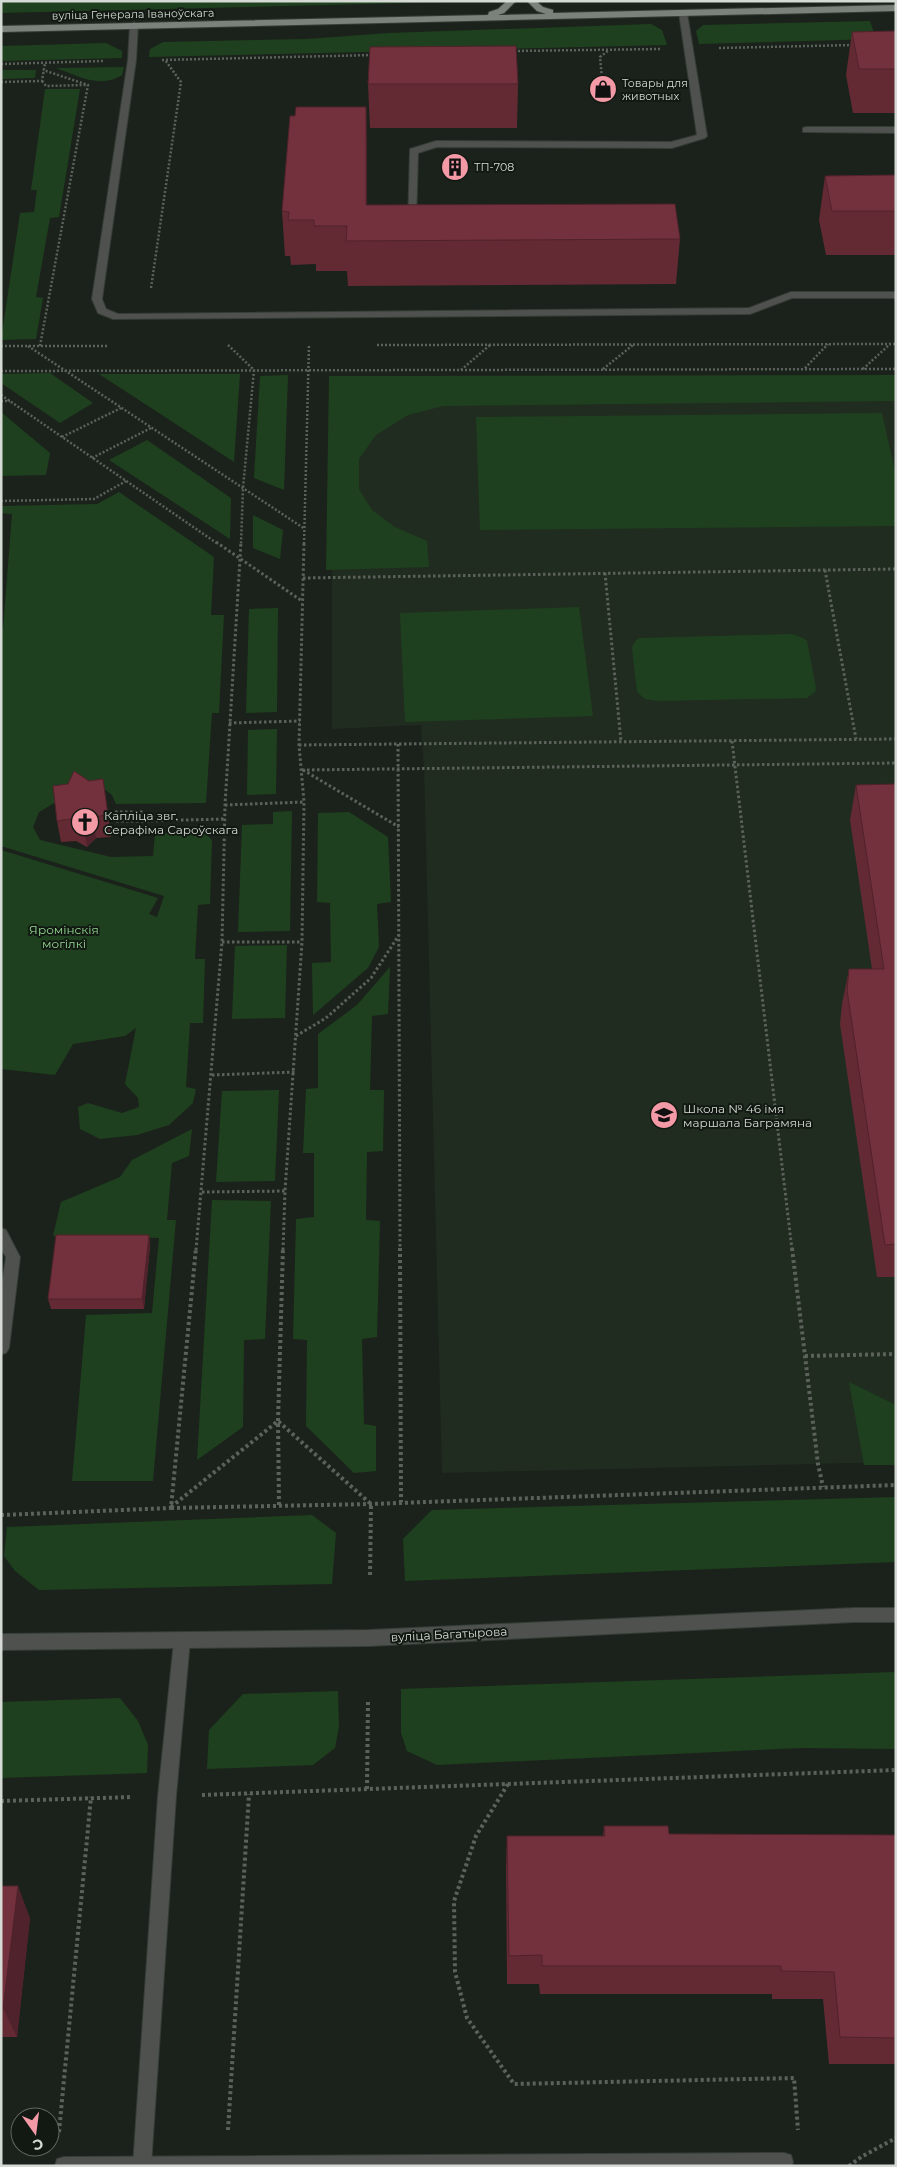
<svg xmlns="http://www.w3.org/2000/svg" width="897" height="2167" font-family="Montserrat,sans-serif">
<rect width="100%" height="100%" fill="#1b221b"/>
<path fill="#202c20" d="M896 397V1462L442 1473 424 767 421 725 332 729V402Z"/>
<g fill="#1e401e">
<path d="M41 1H488L1 13V2Z"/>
<path d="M870 21 876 39 699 44 696 31 703 25Z"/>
<path d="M651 24 662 30 667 45 149 57 150 49 163 42 307 39 389 33Z"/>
<path d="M106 43 122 51V58L1 61V46Z"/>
<path d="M124 67 122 75C101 89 78 76 56 68Z"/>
<path d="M1 70H36L35 78 1 79Z"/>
<path d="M45 89H80L59 217 50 218 36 297 43 298 36 339 1 340 20 213 34 212 37 190H31Z"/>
<path d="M50 373 93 403 60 423 1 383V374Z"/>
<path d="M99 374H240L234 462Z"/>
<path d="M288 375 284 490 254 478 260 376Z"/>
<path d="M896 375V401L443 406 408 415 376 435 359 459V489L372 510 395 527 427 541 429 567 326 570 329 376Z"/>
<path d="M1 412 50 453 46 475 1 476Z"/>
<path d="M882 413 896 476V526L480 530 476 417Z"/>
<path d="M147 440 231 498 230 539 109 460Z"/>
<path d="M119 492 214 557 211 615H224L219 713H212L206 803 116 804 112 795 103 788 61 799 39 812 33 827 40 840 111 857 153 856 155 834 203 831 212 840 210 904 198 905 195 959H205L203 1023H190L186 1087 196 1089 193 1103 169 1125 137 1135 100 1139 80 1129 78 1107 88 1103 122 1113 139 1107 138 1098 125 1084 136 1028 125 1036 73 1044 55 1075 1 1069V850L158 898 149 914 157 917 164 896 1 846V630L3 629 12 514 1 513 2 506 97 504Z"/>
<path d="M253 515 283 530 280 559 253 548Z"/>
<path d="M579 607 593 716 405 722 400 613Z"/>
<path d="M278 608 277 712 246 713 249 609Z"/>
<path d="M792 634 803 638 807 641 816 688 815 692 807 698 657 701 645 699 637 692 632 647 636 640 640 638Z"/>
<path d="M277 729 276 794 247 795 248 730Z"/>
<path d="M292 811 290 931 238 932 242 825 273 824V812Z"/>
<path d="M349 812 388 837 391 902 377 904 379 947 368 968 313 1015 312 963 331 962 330 903 317 902 318 813Z"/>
<path d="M287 945 285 1018 232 1019 235 946Z"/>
<path d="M390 967 388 1014 372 1016 370 1090H384L383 1151 367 1152 366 1220 380 1221 377 1337 362 1339 364 1424 376 1426V1471L354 1473 306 1426 307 1340 293 1339 296 1219 314 1217V1153H303L306 1089 318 1088V1034L357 1005Z"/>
<path d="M279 1090 275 1181 216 1182 222 1091Z"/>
<path d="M192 1129 189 1156 172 1163 167 1220H176L153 1481H72L86 1315 152 1313 159 1238 53 1236 61 1202 120 1177 132 1160Z"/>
<path d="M212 1200 271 1201 265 1339 244 1340 243 1427 197 1460Z"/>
<path d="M849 1382 896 1405V1465H864Z"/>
<path d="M896 1497V1562L405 1581 403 1539 432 1510Z"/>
<path d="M312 1515 336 1533 332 1584 39 1590 15 1571 4 1556 7 1527Z"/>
<path d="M896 1672V1749L801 1748 437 1765 407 1751 401 1733V1689Z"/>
<path d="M338 1691 339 1726 335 1748 313 1765 207 1769 209 1730 243 1694Z"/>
<path d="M120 1698 138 1721 148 1745 147 1773 1 1778V1702Z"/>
</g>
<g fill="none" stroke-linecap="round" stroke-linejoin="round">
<g stroke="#353c35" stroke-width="2">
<g id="service">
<path d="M683 10 687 13 707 136 705 138 672 148 437 147 418 153 416 223 411 226 408 225 410 149 436 141 671 142 697 135 679 13Z"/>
<path d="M134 22 138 25 136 60 102 299 106 309 118 314 749 308 791 292H896V298H792L750 314 113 319 98 313 92 299 128 60 130 25Z"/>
<path d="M806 127H896V133L803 132V128Z"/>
<path d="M1 1228 6 1230 20 1257 9 1348 6 1353 1 1354V1290L6 1257 1 1249Z"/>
<path d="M784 2153 791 2155 793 2162 792 2166H55L57 2159 64 2157Z"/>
</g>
</g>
<g stroke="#353c35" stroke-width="2">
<path id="minor" d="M182 1633 188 1636 190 1641 176 1796 151 2166H133L158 1796 174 1641 176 1636Z"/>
</g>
<g stroke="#353c35" stroke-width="2">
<path id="tertiary" d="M854 1608H896V1622H854L369 1646 1 1650V1634L369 1630Z"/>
</g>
<g stroke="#353c35" stroke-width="2">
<path id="primary" d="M507 1H516L504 13 498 15 546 14 537 11 527 1H536L543 7 553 10V13L896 5V11L1 32V26L488 15 489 12 498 9Z"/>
</g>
<g stroke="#5b625b" stroke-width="2.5" stroke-dasharray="2 2" stroke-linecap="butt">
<path d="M719 48 853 45"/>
<path d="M514 51 660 49"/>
<path d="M162 60 373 55"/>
<path d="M1 64 103 61"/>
<path d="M42 81 46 86 86 85"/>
<path d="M1 82 42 81 45 63"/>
<path d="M603 89 600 57 609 50"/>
<path d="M151 288 181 82 165 60"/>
<path d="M228 345 254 370 243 488 241 544"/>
<path d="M377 345 896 344"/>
<path d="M1 346H108"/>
<path d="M28 346 305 529"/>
<path d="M40 346 88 85 43 70"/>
<path d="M805 368 828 344"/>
<path d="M603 369 633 345"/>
<path d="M863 369 890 344"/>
<path d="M461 370 490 345"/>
<path d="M1 371 896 369"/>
<path d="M1 395 218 544"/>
<path d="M1 401H10"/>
<path d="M62 437 121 408"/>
<path d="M92 458 151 428"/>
<path d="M1 501 94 499 126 481"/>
<path d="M304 544 309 345"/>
</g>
<g stroke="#5b625b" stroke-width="3" stroke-dasharray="2.5 2.5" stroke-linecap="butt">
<path d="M216 542 302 601"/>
<path d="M825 570 856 739"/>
<path d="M605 573 621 742"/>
<path d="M303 578 896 569"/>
<path d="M229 723 300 721"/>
<path d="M732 741 792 1250"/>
<path d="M398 744 400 1250"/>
<path d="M299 745 896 739"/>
<path d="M302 770 896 763"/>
<path d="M303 770 399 827"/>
<path d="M225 805 304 802"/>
<path d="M115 812H144V821L225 819"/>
<path d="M116 821H144"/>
<path d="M222 942H302"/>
<path d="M296 1036 326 1018 371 978 399 935"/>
<path d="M212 1075 295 1072"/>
<path d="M202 1192 285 1191"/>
<path d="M196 1250 222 942 225 805 241 542"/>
<path d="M283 1250 285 1191 302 942 304 802 299 745 304 542"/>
</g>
<g stroke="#5b625b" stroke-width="4" stroke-dasharray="3 3" stroke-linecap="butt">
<path d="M400 1248 401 1502"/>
<path d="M792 1248 818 1464 823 1487"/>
<path d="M805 1356 896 1354"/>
<path d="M279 1505 278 1421 283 1248"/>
<path d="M171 1507 278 1421 371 1504 370 1578"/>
<path d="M171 1508 371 1504 896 1485"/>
<path d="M1 1515 171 1508 196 1248"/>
<path d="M508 1784 476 1836 454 1901 455 1972 467 2018 514 2084 794 2078 798 2130"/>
<path d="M367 1789 368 1700"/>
<path d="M202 1795 896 1770"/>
<path d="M1 1801 133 1797"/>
<path d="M228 2130 249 1794"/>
<path d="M59 2132 91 1797"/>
<path d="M849 2166 861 2157 896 2138"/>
</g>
<use href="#service" fill="#4e514e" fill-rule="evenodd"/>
<use href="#minor" fill="#4e514e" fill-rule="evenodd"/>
<use href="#tertiary" fill="#4e514e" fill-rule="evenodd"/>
<use href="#primary" fill="#7b827b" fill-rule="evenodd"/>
</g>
<g fill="#632a34">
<path d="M896 31V113H853L846 75 852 32Z"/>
<path d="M368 84H518L517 128H370Z"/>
<path d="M366 107 367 205 680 239 676 284 348 286 347 271H316V264L291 265 290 256H285L282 211 295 116Z"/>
<path d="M896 175V255H826L819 220 825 176Z"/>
<path d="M103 779 111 837 96 838 87 847 76 841 61 842 57 821 89 781Z"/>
<path d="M896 784V1277H877L840 1024 842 1004 849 969H872L850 820 856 785Z"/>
<path d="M149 1235 150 1246 144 1309H51L48 1299Z"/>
<path d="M604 1826 669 1834 896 1835V2064H829L823 1999H772V1994H540L539 1984H507L506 1866 507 1836H603Z"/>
<path d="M1 1886 30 1918 17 2037H1Z"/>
</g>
<g fill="#50222b">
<path d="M366 107 367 151V241L366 205Z"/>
<path d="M92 817 96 838 87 847 84 826Z"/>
<path d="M149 1235 150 1246 144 1309 142 1299Z"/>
<path d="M18 1886 30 1918 17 2037 3 2008Z"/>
</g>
<g fill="#73313d" stroke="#50222b">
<path d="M896 31V69H859L852 32Z"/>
<path d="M516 46 518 84H368L370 47Z"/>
<path d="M296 107H366V205L675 204 680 239 346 241 347 226H314V220H288L289 212 282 211 290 116H295Z"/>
<path d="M896 175V211H832L825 176Z"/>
<path d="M74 771 89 781 103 779 108 815 92 817 84 826 72 819 57 821 53 786 68 784Z"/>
<path d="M896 784V1244L885 1245 847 990 849 969H884L856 785Z"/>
<path d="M56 1235H149L142 1299H48Z"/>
<path d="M604 1826H668L669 1834 896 1835V2038L840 2037 834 1972 781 1971V1966H542V1955L509 1956 507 1836H605Z"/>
<path d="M1 1886H18L3 2008H1Z"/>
</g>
<defs>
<g id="shop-disc" transform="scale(1.4375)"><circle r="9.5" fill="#f49aa6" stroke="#121912"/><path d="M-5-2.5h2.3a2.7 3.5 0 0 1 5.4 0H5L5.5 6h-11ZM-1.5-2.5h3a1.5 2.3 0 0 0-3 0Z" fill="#111"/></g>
<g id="building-disc" transform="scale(1.4375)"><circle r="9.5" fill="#f49aa6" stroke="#121912"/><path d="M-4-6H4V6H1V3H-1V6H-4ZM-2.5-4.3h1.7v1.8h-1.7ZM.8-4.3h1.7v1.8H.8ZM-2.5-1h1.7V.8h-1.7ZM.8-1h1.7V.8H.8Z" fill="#111"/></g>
<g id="church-disc" transform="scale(1.4375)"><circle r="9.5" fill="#f49aa6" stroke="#121912"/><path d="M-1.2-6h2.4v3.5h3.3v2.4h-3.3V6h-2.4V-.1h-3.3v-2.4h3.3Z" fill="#111"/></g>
<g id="school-disc" transform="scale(1.4375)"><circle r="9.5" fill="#f49aa6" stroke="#121912"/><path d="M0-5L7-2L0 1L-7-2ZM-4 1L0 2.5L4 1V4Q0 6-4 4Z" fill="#111"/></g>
</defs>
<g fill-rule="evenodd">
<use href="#shop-disc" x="603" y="89"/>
<use href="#building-disc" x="455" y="167"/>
<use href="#church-disc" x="85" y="822"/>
<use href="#school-disc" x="664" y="1115"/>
</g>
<g text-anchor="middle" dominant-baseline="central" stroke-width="4" stroke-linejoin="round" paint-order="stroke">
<g font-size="11" fill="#d5dad5" stroke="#121912">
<text transform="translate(133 14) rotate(-1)">вуліца Генерала Іваноўскага</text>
</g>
<g font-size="11" fill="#d5dad5" stroke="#121912" text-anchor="start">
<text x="622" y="83">Товары для<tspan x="622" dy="13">животных</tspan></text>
<text x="474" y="167">ТП-708</text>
</g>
<g font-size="12" fill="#d5dad5" stroke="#121912" text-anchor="start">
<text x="104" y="815">Капліца звг.<tspan x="104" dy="14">Серафіма Сароўскага</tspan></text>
<text x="683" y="1108">Школа № 46 імя<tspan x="683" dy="14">маршала Баграмяна</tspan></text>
</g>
<g font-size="12" fill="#92d890" stroke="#121912">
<text x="64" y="929">Яромінскія<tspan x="64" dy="14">могілкі</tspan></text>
</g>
<g font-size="12" fill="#d5dad5" stroke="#121912">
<text transform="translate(449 1634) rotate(-3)">вуліца Багатырова</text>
</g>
</g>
<rect width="897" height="2167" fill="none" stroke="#d5dad5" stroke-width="5"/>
<g transform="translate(35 2132) rotate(166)"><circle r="24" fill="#121912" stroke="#606660"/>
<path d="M0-4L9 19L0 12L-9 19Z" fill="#f49aa6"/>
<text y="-8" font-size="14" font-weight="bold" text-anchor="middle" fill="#d5dad5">С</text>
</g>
</svg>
